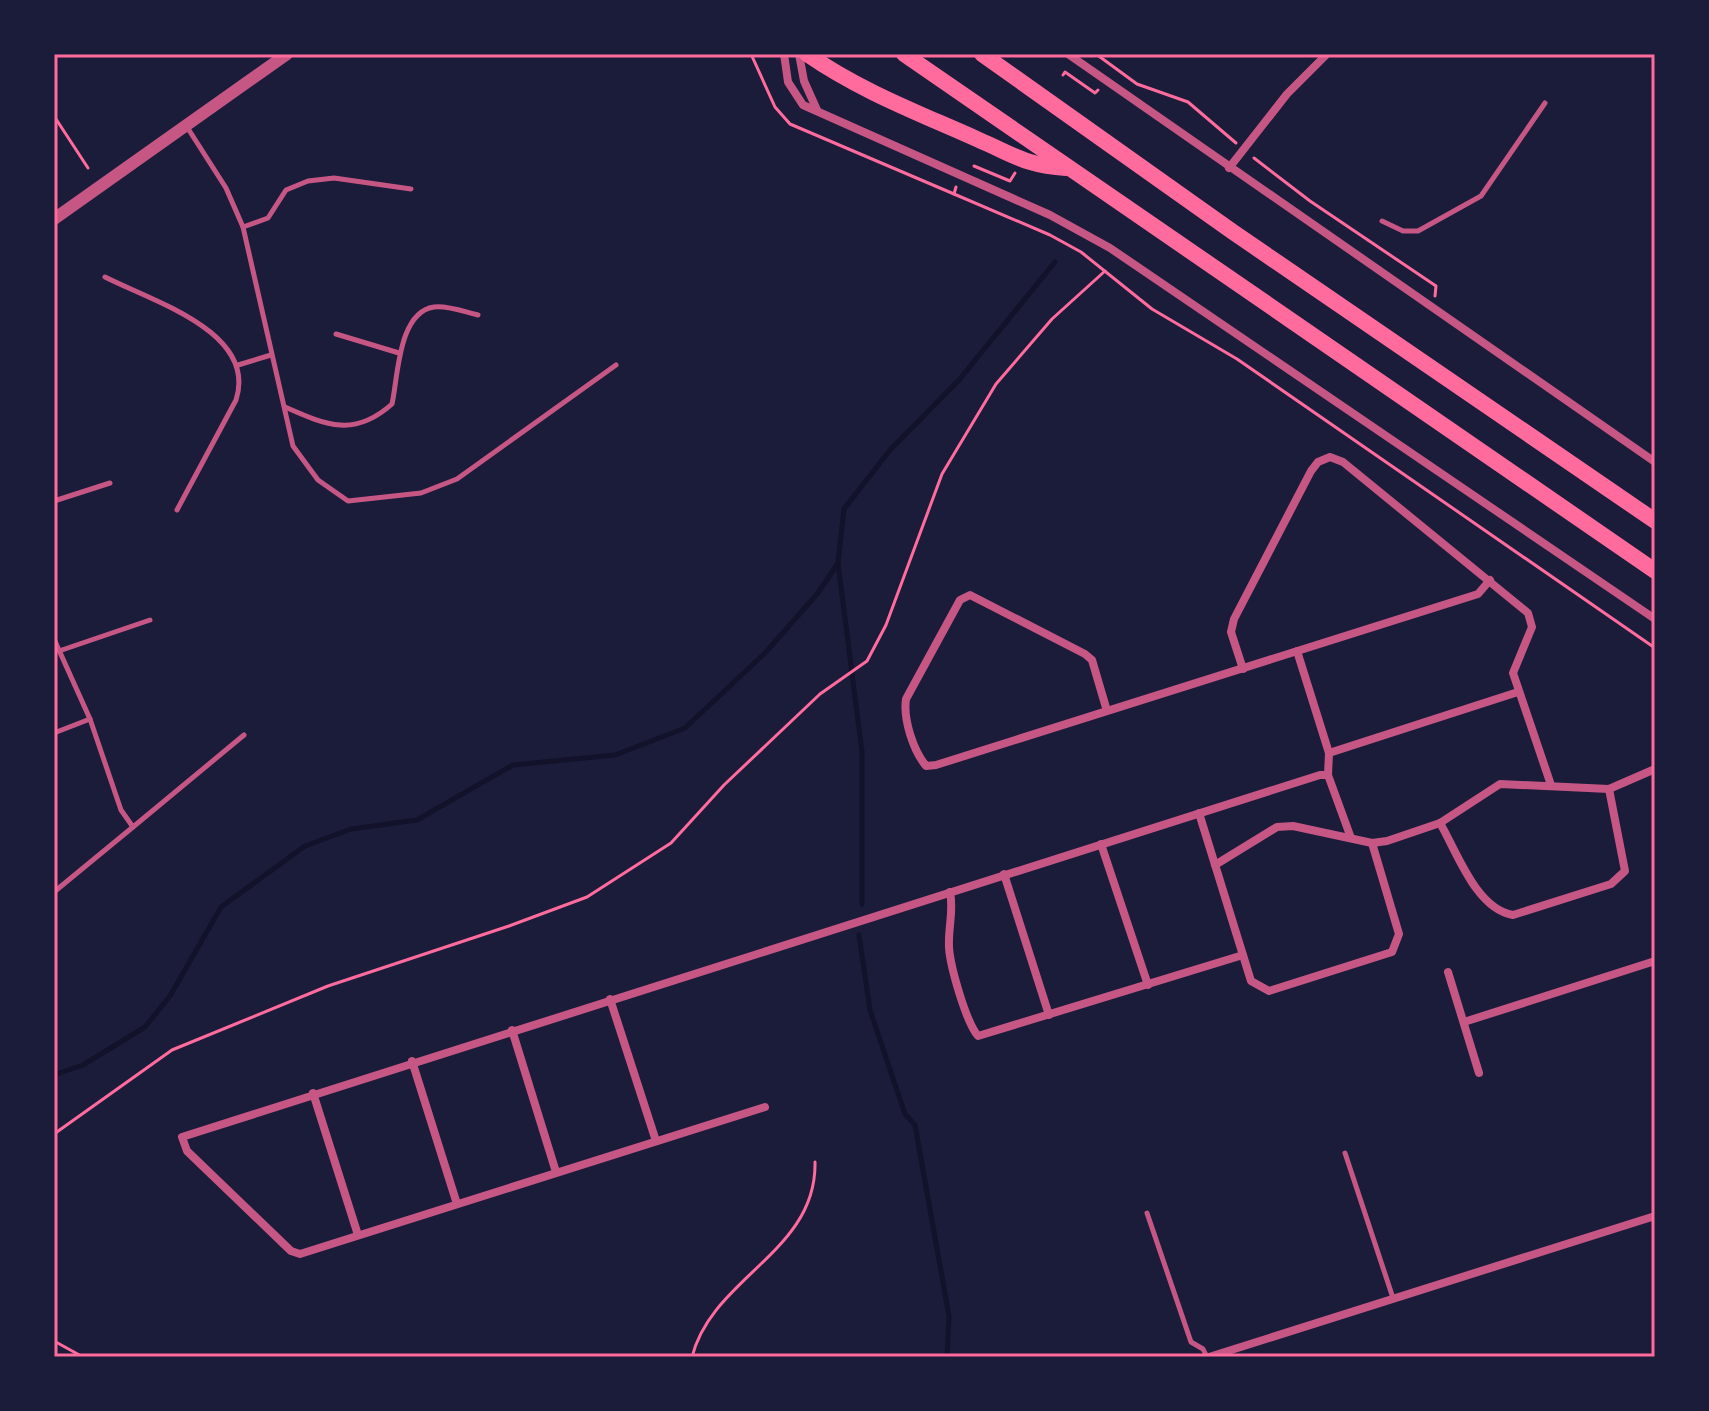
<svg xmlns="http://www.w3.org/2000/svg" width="1709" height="1411" font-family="'Titillium Web',sans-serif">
<rect width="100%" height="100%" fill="#1b1b3a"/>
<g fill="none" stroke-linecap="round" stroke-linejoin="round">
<g stroke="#12122b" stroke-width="5">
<path d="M862 904V752L838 563 844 509 890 450 959 380 1055 262"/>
<path d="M859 935 870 1010 905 1114 915 1125 949 1316 947 1357"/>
<path d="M54 1075 83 1065 145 1027 170 996 221 907 305 846 351 829 417 820 513 765 615 755 685 728 766 652 818 593 838 563"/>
</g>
<g stroke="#ff6b9d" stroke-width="3">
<path d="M751 54 775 107 790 124 954 194"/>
<path d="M1096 54 1137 84 1188 102 1236 143"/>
<path d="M1063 75 1065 72 1095 93 1098 90"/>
<path d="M54 116 88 168"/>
<path d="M1254 158 1310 201 1436 286 1435 296"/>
<path d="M974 166 1010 181 1015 173"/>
<path d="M956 187 954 194 1050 235 1081 252 1152 309 1237 359 1655 648"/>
<path d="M54 1134 172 1050 328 986 509 926 587 897 671 843 724 785 820 694 867 661 886 625 942 474 996 384 1052 319 1105 271"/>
<path d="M54 1341 83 1357"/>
<path d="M692 1357C712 1277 817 1252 815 1162"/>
</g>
<g stroke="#c65784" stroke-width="5">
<path d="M187 127 226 188 243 227 293 446 318 480 348 501 421 493 457 479 616 365"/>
<path d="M1382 221 1403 231H1418L1481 196 1545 103"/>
<path d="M243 227 268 218 286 190 308 181 334 178 411 189"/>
<path d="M105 277C152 301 258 332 236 400L177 510"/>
<path d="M336 334 399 353"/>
<path d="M238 365 271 355"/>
<path d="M285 407C326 425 354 438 392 404 398 378 398 312 434 307 447 305 465 312 478 315"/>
<path d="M54 501 110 483"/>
<path d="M54 639 90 719 121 810 133 827 244 735"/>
<path d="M59 651 150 620"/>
<path d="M54 733 90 719"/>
<path d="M54 892 133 827"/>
<path d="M1345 1153 1393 1298"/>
<path d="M1147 1213 1191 1342 1203 1349 1207 1357"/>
</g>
<g stroke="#c65784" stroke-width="8">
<path d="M784 54 788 82 803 105 1050 215 1110 248 1655 619"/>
<path d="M799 54 804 81 817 110"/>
<path d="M1068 54 1655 462"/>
<path d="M1229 168 1287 94 1327 54"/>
<path d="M1297 651 1329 753 1328 775 1351 838"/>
<path d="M1243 669 1231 632 1234 619 1311 471 1318 462 1330 457 1343 462 1528 613 1532 627 1513 673 1551 785"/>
<path d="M1107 711 1092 660 1085 654 970 595 960 600 906 699C903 719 913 750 926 766L936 765 1478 594 1490 580"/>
<path d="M1329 753 1518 692"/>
<path d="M1199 813 1251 981 1269 991 1392 952 1399 934 1372 843"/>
<path d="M1440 823C1457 852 1476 909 1513 915L1611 884 1625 871 1609 789"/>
<path d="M1101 844 1148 985"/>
<path d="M1215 865 1277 827 1293 826 1372 843 1387 841 1440 823 1500 784 1609 789 1655 769"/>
<path d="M1004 874 1049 1015"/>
<path d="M950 892C954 911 948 927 949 947 950 966 966 1022 978 1036L1243 955"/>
<path d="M1448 972 1479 1073"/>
<path d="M610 999 656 1141"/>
<path d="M1464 1022 1655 961"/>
<path d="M512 1030 556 1172"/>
<path d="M412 1061 457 1204"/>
<path d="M313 1093 358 1235"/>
<path d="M765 1107 300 1254 291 1251 187 1151 182 1137 1320 775H1328"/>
<path d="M1209 1357 1655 1216"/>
</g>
<path stroke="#c65784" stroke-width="12" d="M54 219 287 54"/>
<g stroke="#ff6b9d" stroke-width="16">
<path d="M807 54C862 92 919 113 979 140 1014 155 1027 166 1066 168"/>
<path d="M904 54 1655 571"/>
<path d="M982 54 1233 232 1655 521"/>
</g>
</g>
<rect width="1709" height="1411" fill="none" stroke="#1b1b3a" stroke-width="112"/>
<rect x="56" y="56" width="1597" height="1299" fill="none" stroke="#ff6b9d" stroke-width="3"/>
</svg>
